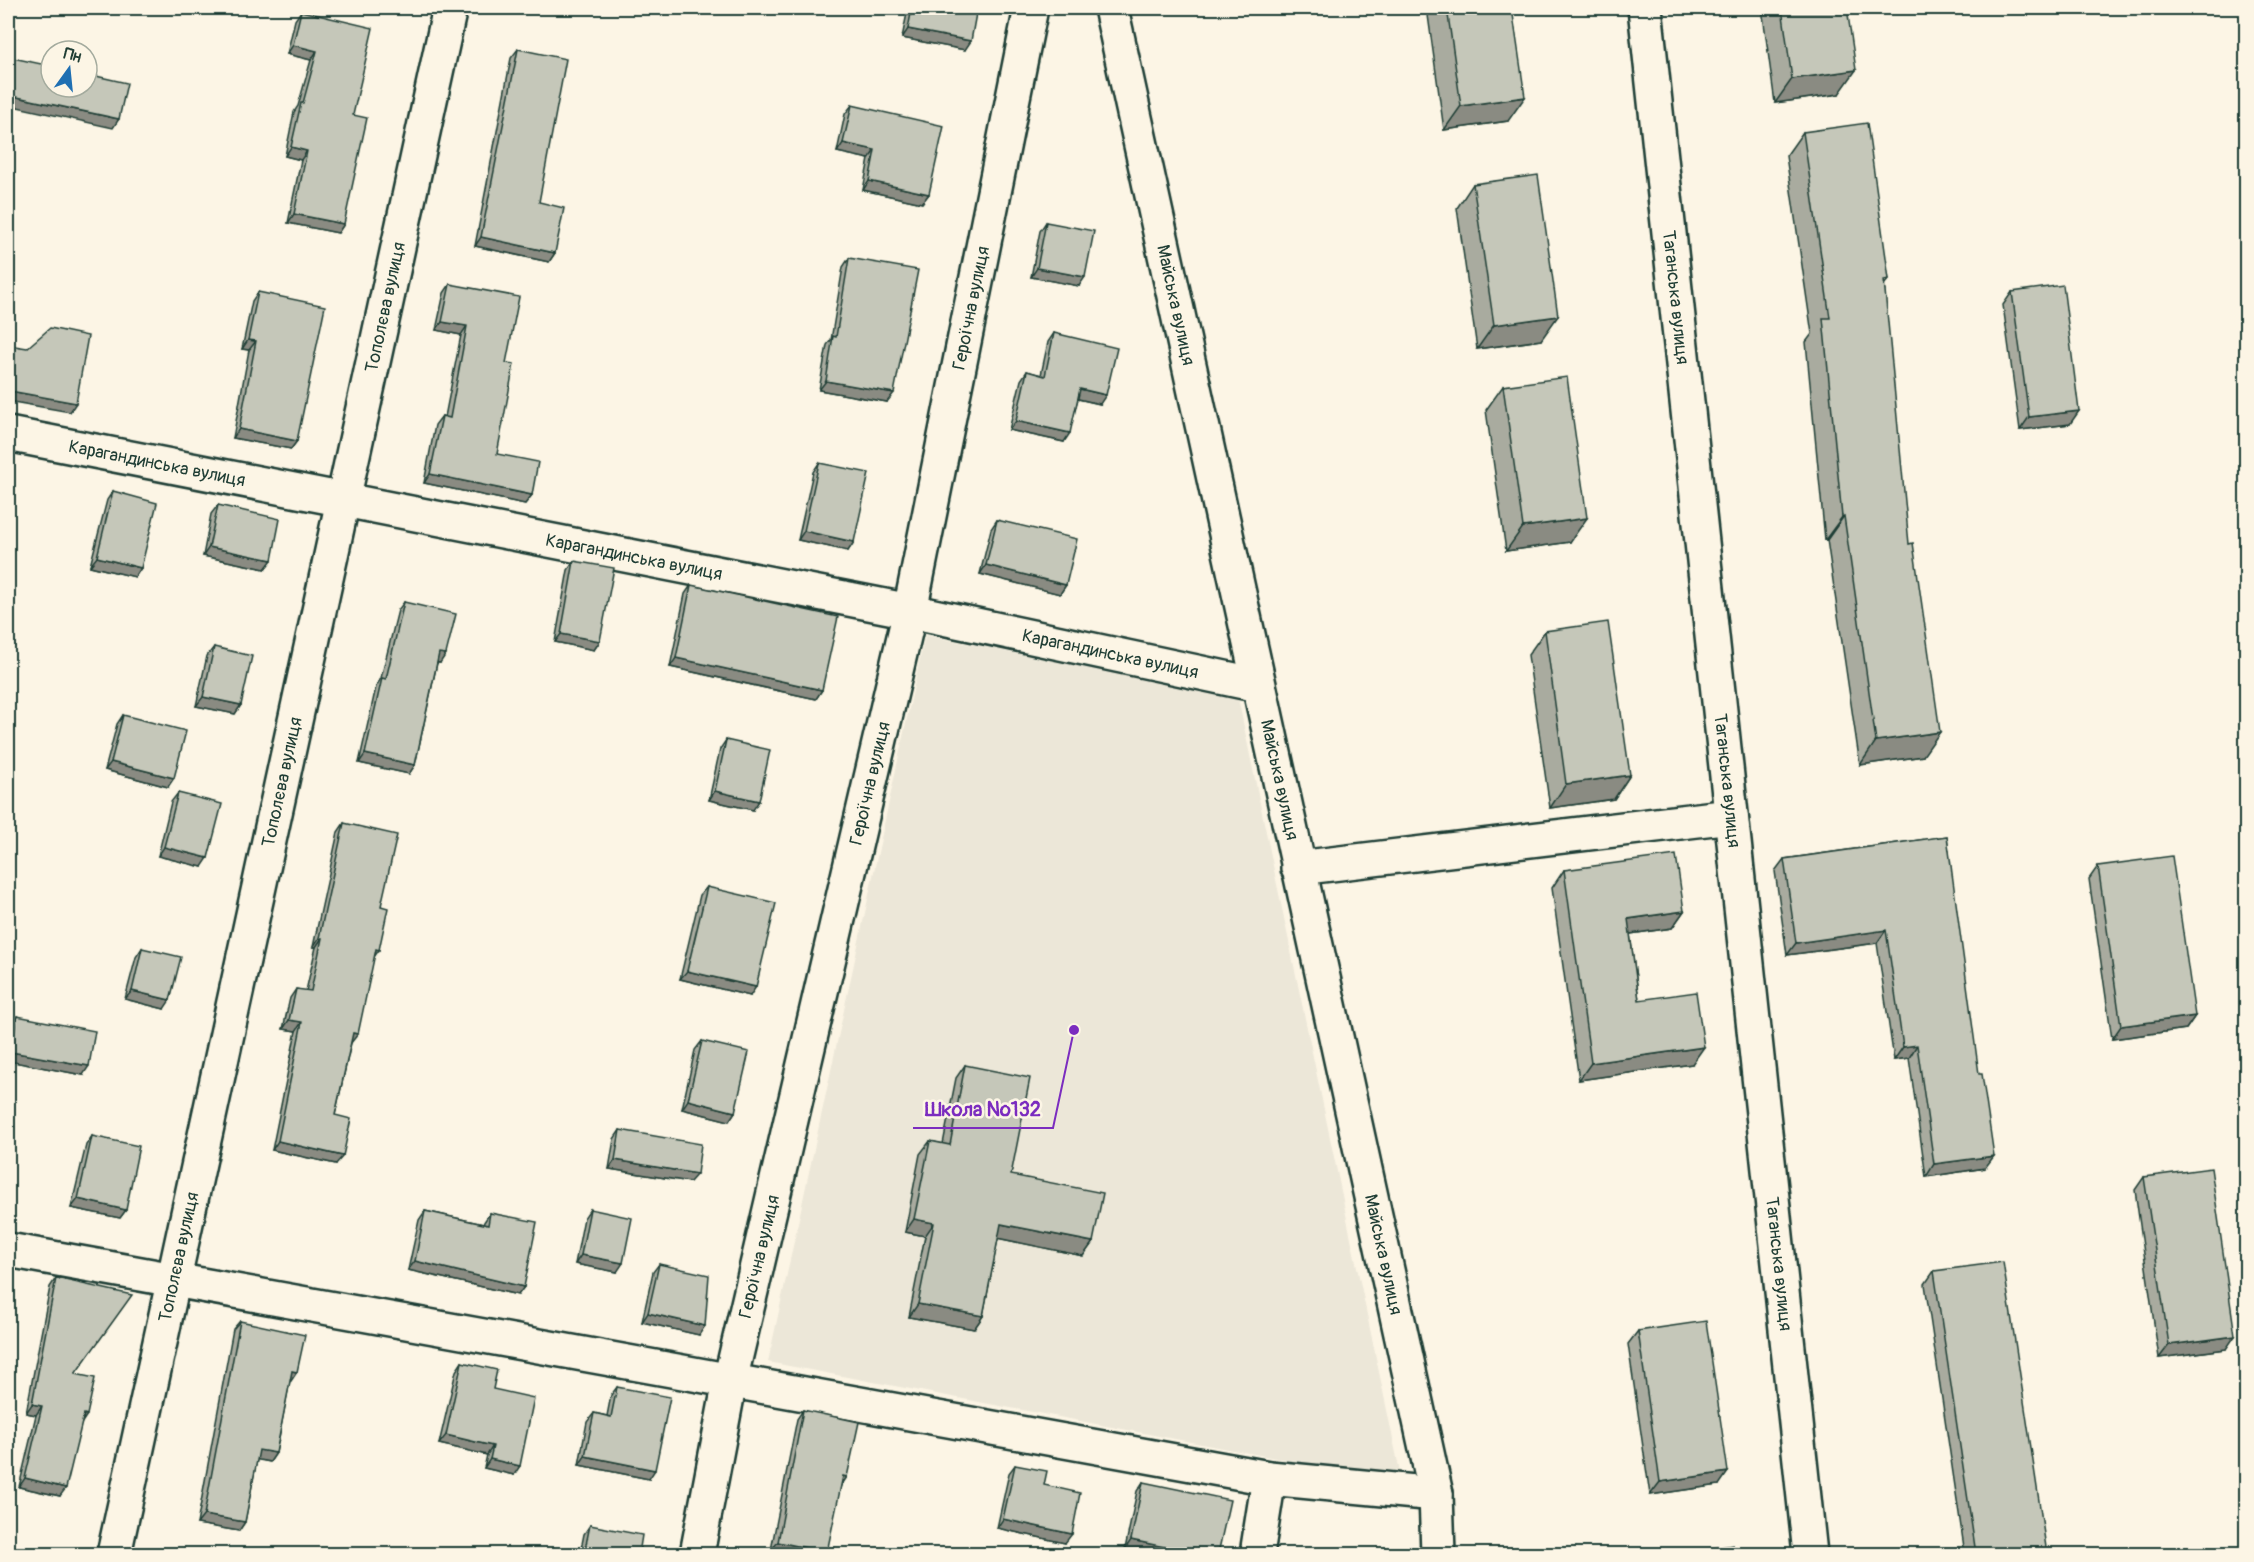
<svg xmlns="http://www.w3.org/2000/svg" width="2254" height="1562" font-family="Pangolin,sans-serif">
<rect width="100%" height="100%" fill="#fcf5e5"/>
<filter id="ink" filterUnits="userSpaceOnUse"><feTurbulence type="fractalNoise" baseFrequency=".0167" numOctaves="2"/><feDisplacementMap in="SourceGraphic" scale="12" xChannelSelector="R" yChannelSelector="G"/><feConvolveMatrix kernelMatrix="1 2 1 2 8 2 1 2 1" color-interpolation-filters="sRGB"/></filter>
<g filter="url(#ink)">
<path fill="#ece7d8" d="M925 635 1238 698 1402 1482 768 1362Z"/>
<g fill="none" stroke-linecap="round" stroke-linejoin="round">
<g stroke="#1f3d34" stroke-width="38">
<g id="minor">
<path id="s1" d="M1111 8 1436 1494 1438 1554"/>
<path id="s2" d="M1645 8 1810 1554"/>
<path id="s3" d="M8 434 910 611 1258 685"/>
<path d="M1298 868 1731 816"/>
<path d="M8 1250 1269 1478 1436 1494"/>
<path id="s4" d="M114 1554 450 8"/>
<path id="s5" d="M697 1554 730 1381 910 611 1031 8"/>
<path d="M1257 1554 1269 1478"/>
</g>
</g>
<use href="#minor" stroke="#fcf5e5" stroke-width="33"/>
</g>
<g fill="#a9ab9f" stroke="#1f3d34" stroke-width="1.5">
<path d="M908 8H977L965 50 902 38Z"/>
<path d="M1427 8H1512L1508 121 1444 130Z"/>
<path d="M1762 8H1847L1839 94 1775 103Z"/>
<path d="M301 11 353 115 344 224 338 233 288 223 301 160 285 156 294 112 298 106 311 60 287 54 295 20Z"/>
<path d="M518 49 539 202 555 253 549 262 475 246 511 58Z"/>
<path d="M852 105 929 194 922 203 863 190 869 159 837 152 845 114Z"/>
<path d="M1803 132 1889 279 1884 285 1923 756 1860 765 1827 540H1825L1806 342 1812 334 1786 156Z"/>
<path d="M1473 184 1541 340 1477 349 1457 208Z"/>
<path d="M1046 222 1079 286 1031 277 1040 231Z"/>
<path d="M849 258 887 402 819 390 827 345 831 340 843 267Z"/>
<path d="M450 284 506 363 497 454 532 495 525 504 424 483 435 425 442 416 445 417 461 335 436 330 444 293Z"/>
<path d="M258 292 297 441 291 449 233 438 249 350 242 349 252 301Z"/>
<path d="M2012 292 2070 424 2020 430 2003 305Z"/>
<path d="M1054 333 1100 404 1078 399 1064 442 1009 430 1021 380 1027 371 1041 375 1048 342Z"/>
<path d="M1503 386 1570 542 1506 551 1486 410Z"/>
<path d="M819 463 854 542 848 551 798 540 813 472Z"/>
<path d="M113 491 141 568 135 577 90 566 107 500Z"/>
<path d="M218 505 265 569 203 556 211 514Z"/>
<path d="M997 520 1066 585 1060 594 980 574 991 529Z"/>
<path d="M574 561 600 641 594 650 555 642 568 570Z"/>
<path d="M691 585 822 690 816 699 670 667 685 594Z"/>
<path d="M404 602 440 663H437L415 765 409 774 359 763 376 687 381 678 398 610Z"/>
<path d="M1545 631 1630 775 1614 799 1550 808 1528 655Z"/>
<path d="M214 647 241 705 235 714 196 706 207 656Z"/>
<path d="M123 715 168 787 105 770 117 724Z"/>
<path d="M726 740 753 810 709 800 720 749Z"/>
<path d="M178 793 202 867 158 856 171 802Z"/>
<path d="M344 823 381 906 379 950 374 957 351 1043 335 1115 336 1164 272 1150 296 1031 283 1029 290 998 296 989 306 991 316 947H313L338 832Z"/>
<path d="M1947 836 1985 1168 1926 1177 1909 1058 1894 1060 1877 943 1787 955 1775 871 1784 859Z"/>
<path d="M2098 866 2195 1016 2186 1029 2112 1039 2089 879Z"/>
<path d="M1564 870 1684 911 1672 928 1630 934 1639 1000 1692 1064 1579 1080 1552 888Z"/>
<path d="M707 887 750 996 680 979 700 895Z"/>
<path d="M142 948 164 1009 125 999 136 957Z"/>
<path d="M17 1016 83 1075 8 1061V1044L11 1025Z"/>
<path d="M702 1041 735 1112 729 1121 682 1109 695 1050Z"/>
<path d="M965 1065 1011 1175 1093 1242 1083 1256 998 1238 983 1316 974 1329 909 1317 925 1236 905 1232 920 1154 930 1141 943 1144 956 1078Z"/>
<path d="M620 1130 690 1182 609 1169 614 1139Z"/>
<path d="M92 1136 126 1210 120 1218 71 1208 86 1145Z"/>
<path d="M2144 1177 2226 1349 2159 1358 2135 1190Z"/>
<path d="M590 1209 617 1272 575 1264 584 1218Z"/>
<path d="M425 1211 483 1224 484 1222 490 1213 524 1287 518 1295 408 1270 419 1220Z"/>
<path d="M659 1264 699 1335 642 1322 653 1272Z"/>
<path d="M1934 1271 2047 1554H1965L1925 1284Z"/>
<path d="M56 1278 76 1374 81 1424 60 1496 19 1487 36 1415 26 1413 50 1287Z"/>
<path d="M240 1321 291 1381 290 1380 276 1453 270 1462 257 1459 245 1522 239 1531 197 1524 233 1329Z"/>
<path d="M1638 1331 1719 1485 1650 1495 1628 1344Z"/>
<path d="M462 1362 493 1389 514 1475 484 1468 487 1455 439 1444 456 1371Z"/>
<path d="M617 1387 649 1479 579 1465 587 1422 594 1413 607 1416 611 1395Z"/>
<path d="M803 1410 847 1477 771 1550 797 1419Z"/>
<path d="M1015 1465 1044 1485 1065 1543 997 1528 1009 1473Z"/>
<path d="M1143 1482 1218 1554H1151L1125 1549 1137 1491Z"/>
<path d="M590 1525 639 1554H580L584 1534Z"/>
</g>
<g fill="#8a8b82" stroke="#1f3d34" stroke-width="1.5">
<path d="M908 29 971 41 965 50 902 38Z"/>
<path d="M293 45 317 51 311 60 287 54Z"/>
<path d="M1856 70 1839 94 1775 103 1792 79Z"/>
<path d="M8 95 119 119 113 128 8 105Z"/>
<path d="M1525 97 1508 121 1444 130 1461 106Z"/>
<path d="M843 143 875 150 869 159 837 152Z"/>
<path d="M291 147 307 151 301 160 285 156Z"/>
<path d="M869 181 929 194 922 203 863 190Z"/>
<path d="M294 214 344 224 338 233 288 223Z"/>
<path d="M481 237 555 253 549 262 475 246Z"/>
<path d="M1037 268 1085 277 1079 286 1031 277Z"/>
<path d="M1558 316 1541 340 1477 349 1494 325Z"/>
<path d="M442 322 467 326 461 335 436 330Z"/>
<path d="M248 340 256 341 249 350 242 349Z"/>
<path d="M826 381 894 393 887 402 819 390Z"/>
<path d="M1080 389 1106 395 1100 404 1074 398Z"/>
<path d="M10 391 76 403 70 412 8 401V395Z"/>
<path d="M2079 411 2070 424 2020 430 2029 417Z"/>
<path d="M1016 421 1070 433 1064 442 1009 430Z"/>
<path d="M239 429 297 441 291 449 233 438Z"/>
<path d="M430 474 532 495 525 504 424 483Z"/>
<path d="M1844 516 1827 540H1825L1842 517Z"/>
<path d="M1587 518 1570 542 1506 551 1523 527Z"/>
<path d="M804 531 854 542 848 551 798 540Z"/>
<path d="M209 547 272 560 265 569 203 556Z"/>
<path d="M97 557 141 568 135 577 90 566Z"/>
<path d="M986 565 1066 585 1060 594 980 574Z"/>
<path d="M561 634 600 641 594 650 555 642Z"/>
<path d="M439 653 446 654 440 663 433 662Z"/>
<path d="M676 658 822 690 816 699 670 667Z"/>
<path d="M203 697 241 705 235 714 196 706Z"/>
<path d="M1940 732 1923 756 1860 765 1876 741Z"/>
<path d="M365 754 415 765 409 774 359 763Z"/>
<path d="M111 762 174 778 168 787 105 770Z"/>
<path d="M1630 775 1614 799 1550 808 1566 784Z"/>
<path d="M715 791 759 801 753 810 709 800Z"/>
<path d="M164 847 208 858 202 867 158 856Z"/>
<path d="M1684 911 1672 928 1616 936 1628 919Z"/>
<path d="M1886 930 1877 943 1787 955 1796 943Z"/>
<path d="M319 938H322L316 947H313Z"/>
<path d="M687 971 756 987 750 996 680 979Z"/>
<path d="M132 991 170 1000 164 1009 125 999Z"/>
<path d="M2195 1016 2186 1029 2112 1039 2121 1026Z"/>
<path d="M289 1020 302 1022 296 1031 283 1029Z"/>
<path d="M353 1033 358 1034 351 1043 346 1042Z"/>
<path d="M1917 1045 1909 1058 1894 1060 1903 1047Z"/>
<path d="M1704 1047 1692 1064 1579 1080 1591 1063Z"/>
<path d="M11 1052 89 1066 83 1075 8 1061V1056Z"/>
<path d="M688 1100 735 1112 729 1121 682 1109Z"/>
<path d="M278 1141 343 1156 336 1164 272 1150Z"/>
<path d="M1994 1156 1985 1168 1926 1177 1934 1164Z"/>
<path d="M615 1160 697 1174 690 1182 609 1169Z"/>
<path d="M78 1199 126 1210 120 1218 71 1208Z"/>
<path d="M914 1219 934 1223 925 1236 905 1232Z"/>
<path d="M1001 1224 1093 1242 1083 1256 992 1237Z"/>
<path d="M581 1255 623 1263 617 1272 575 1264Z"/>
<path d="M415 1261 524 1287 518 1295 408 1270Z"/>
<path d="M918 1304 983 1316 974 1329 909 1317Z"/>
<path d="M648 1313 705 1326 699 1335 642 1322Z"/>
<path d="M2235 1336 2226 1349 2159 1358 2169 1345Z"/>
<path d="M292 1371 297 1372 291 1381 286 1379Z"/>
<path d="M32 1404 42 1406 36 1415 26 1413Z"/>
<path d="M84 1414 87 1415 81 1424Z"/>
<path d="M446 1435 493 1446 487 1455 439 1444Z"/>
<path d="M259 1450 276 1453 270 1462 253 1459Z"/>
<path d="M585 1456 655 1470 649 1479 579 1465Z"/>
<path d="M490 1459 520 1466 514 1475 484 1468Z"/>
<path d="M1728 1472 1719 1485 1650 1495 1660 1482Z"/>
<path d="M843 1476 847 1477 841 1486Z"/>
<path d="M25 1478 66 1488 60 1496 19 1487Z"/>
<path d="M204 1515 245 1522 239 1531 197 1524Z"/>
<path d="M1003 1519 1072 1534 1065 1543 997 1528Z"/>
<path d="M1131 1540 1165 1547 1160 1554H1151L1125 1549Z"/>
<path d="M778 1542 827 1552 826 1554H791L771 1550Z"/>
</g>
<g fill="#c5c7b9" stroke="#1f3d34" stroke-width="1.5">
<path d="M912 8H977L971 41 908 29Z"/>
<path d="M1447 8H1512L1525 97 1461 106Z"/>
<path d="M1782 8H1847L1856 70 1792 79Z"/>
<path d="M301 11 373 28 353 115 367 118 344 224 294 214 307 151 291 147 301 103H303L317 51 293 45Z"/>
<path d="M518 49 566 59 539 202 564 208 555 253 481 237Z"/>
<path d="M8 57 51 66V87H87V74L127 83 119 119 8 95Z"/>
<path d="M852 105 944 126 929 194 869 181 875 150 843 143Z"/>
<path d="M1867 123 1889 279 1884 280 1909 544 1913 543 1940 732 1876 741 1844 516 1842 517 1823 318H1830L1803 132Z"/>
<path d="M1538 175 1558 316 1494 325 1473 184Z"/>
<path d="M1046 222 1094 231 1085 277 1037 268Z"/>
<path d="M849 258 918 270 894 393 826 381 833 336 836 337Z"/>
<path d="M450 284 519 297 506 363 514 364 497 454 538 462 532 495 430 474 442 416 450 418 467 326 442 322Z"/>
<path d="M2063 285 2079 411 2029 417 2012 292Z"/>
<path d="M258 292 325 306 297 441 239 429 256 341 248 340Z"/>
<path d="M50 328 88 336 76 403 10 391 11 386H8V345L27 348Z"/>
<path d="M1054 333 1117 348 1106 395 1080 389 1070 433 1016 421 1027 371 1045 376Z"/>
<path d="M1567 377 1587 518 1523 527 1503 386Z"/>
<path d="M819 463 869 473 854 542 804 531Z"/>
<path d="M113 491 157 503 141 568 97 557Z"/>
<path d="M218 505 280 519 272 560 209 547Z"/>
<path d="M997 520 1077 539 1066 585 986 565Z"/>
<path d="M574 561 614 568 600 641 561 634Z"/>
<path d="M691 585 838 617 822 690 676 658Z"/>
<path d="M404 602 456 614 446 654 439 653 415 765 365 754 382 678 386 679Z"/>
<path d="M1608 622 1630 775 1566 784 1545 631Z"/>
<path d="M214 647 252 656 241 705 203 697Z"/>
<path d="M123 715 186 731 174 778 111 762Z"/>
<path d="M726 740 770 750 759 801 715 791Z"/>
<path d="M178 793 222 804 208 858 164 847Z"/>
<path d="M344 823 397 835 381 906 388 908 379 950 376 949 358 1034 353 1033 335 1115 351 1119 343 1156 278 1141 302 1022 289 1020 296 989 311 991 322 938H319Z"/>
<path d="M1947 836 1979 1074H1982L1994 1156 1934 1164 1917 1045 1903 1047 1886 930 1796 943 1784 859Z"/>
<path d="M1676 855 1684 911 1628 919 1639 1000 1696 992 1704 1047 1591 1063 1564 870Z"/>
<path d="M2172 856 2195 1016 2121 1026 2098 866Z"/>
<path d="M707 887 776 903 756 987 687 971Z"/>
<path d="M142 948 181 957 170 1000 132 991Z"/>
<path d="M17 1016 95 1031 89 1066 11 1052Z"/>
<path d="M702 1041 749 1052 735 1112 688 1100Z"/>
<path d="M965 1065 1030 1078 1011 1175 1103 1193 1093 1242 1001 1224 983 1316 918 1304 934 1223 914 1219 930 1141 950 1145Z"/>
<path d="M620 1130 701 1144 697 1174 615 1160Z"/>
<path d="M92 1136 139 1146 126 1210 78 1199Z"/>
<path d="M2211 1168 2235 1336 2169 1345 2144 1177Z"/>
<path d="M590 1209 632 1218 623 1263 581 1255Z"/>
<path d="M425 1211 488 1225 490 1213 537 1222 524 1287 415 1261Z"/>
<path d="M2003 1262 2047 1554H1976L1934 1271Z"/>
<path d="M659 1264 709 1275 705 1326 648 1313Z"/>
<path d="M56 1278 132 1295 75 1374 95 1378 87 1415 84 1414 66 1488 25 1478 42 1406 32 1404Z"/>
<path d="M240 1321 305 1335 297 1372 292 1371 276 1453 259 1450 245 1522 204 1515Z"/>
<path d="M1706 1321 1728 1472 1660 1482 1638 1331Z"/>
<path d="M462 1362 497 1370 493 1389 534 1398 520 1466 490 1459 493 1446 446 1435Z"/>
<path d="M617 1387 670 1397 655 1470 585 1456 594 1413 611 1417Z"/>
<path d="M803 1410 859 1422 847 1477 843 1476 827 1552 778 1542Z"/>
<path d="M1015 1465 1047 1471 1044 1485 1080 1493 1072 1534 1003 1519Z"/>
<path d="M1143 1482 1230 1500 1218 1554H1164L1165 1547 1131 1540Z"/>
<path d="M590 1525 642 1535 639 1554H584Z"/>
<path d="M1733 1545 1734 1554H1671Z"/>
</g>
</g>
<g text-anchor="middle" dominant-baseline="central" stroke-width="5" stroke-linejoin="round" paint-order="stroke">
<g font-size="18" fill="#1f3d34" stroke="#fcf5e5">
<text stroke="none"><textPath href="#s2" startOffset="291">Таганська вулиця</textPath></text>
<text stroke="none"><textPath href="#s4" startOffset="1276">Тополєва вулиця</textPath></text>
<text stroke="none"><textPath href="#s1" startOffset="304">Майська вулиця</textPath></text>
<text stroke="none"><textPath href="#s5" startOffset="1276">Героїчна вулиця</textPath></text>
<text stroke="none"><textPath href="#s3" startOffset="152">Карагандинська вулиця</textPath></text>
<text stroke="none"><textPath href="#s3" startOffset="638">Карагандинська вулиця</textPath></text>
<text stroke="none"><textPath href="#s3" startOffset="1124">Карагандинська вулиця</textPath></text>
<text stroke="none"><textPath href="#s1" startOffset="790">Майська вулиця</textPath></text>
<text stroke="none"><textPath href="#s4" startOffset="790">Тополєва вулиця</textPath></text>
<text stroke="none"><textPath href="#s2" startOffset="777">Таганська вулиця</textPath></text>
<text stroke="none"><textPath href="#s5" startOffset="790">Героїчна вулиця</textPath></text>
<text stroke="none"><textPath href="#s1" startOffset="1276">Майська вулиця</textPath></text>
<text stroke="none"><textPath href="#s4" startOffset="304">Тополєва вулиця</textPath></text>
<text stroke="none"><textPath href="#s5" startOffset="304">Героїчна вулиця</textPath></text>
<text stroke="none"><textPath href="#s2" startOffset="1263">Таганська вулиця</textPath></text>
</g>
</g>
<path fill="none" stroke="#7b2cbf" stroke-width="2" d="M1074 1030L1053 1128H913"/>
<circle fill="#7b2cbf" stroke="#fcf5e5" stroke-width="2" cx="1074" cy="1030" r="6"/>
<g font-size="20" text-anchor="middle" font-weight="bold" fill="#7b2cbf" stroke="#fcf5e5" stroke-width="5" stroke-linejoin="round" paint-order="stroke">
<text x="983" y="1116">Школа №132</text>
</g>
<rect width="2254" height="1562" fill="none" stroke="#fcf5e5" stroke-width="30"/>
<rect x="15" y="15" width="2224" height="1532" fill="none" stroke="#1f3d34" stroke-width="2" filter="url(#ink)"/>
<g transform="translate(69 69) rotate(15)"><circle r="28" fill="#fcf5e5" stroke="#a4ab9e" stroke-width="1.5"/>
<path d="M0-4.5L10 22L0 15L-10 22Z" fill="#1f6fb2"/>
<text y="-9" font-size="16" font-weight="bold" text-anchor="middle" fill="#1f3d34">Пн</text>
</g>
</svg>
